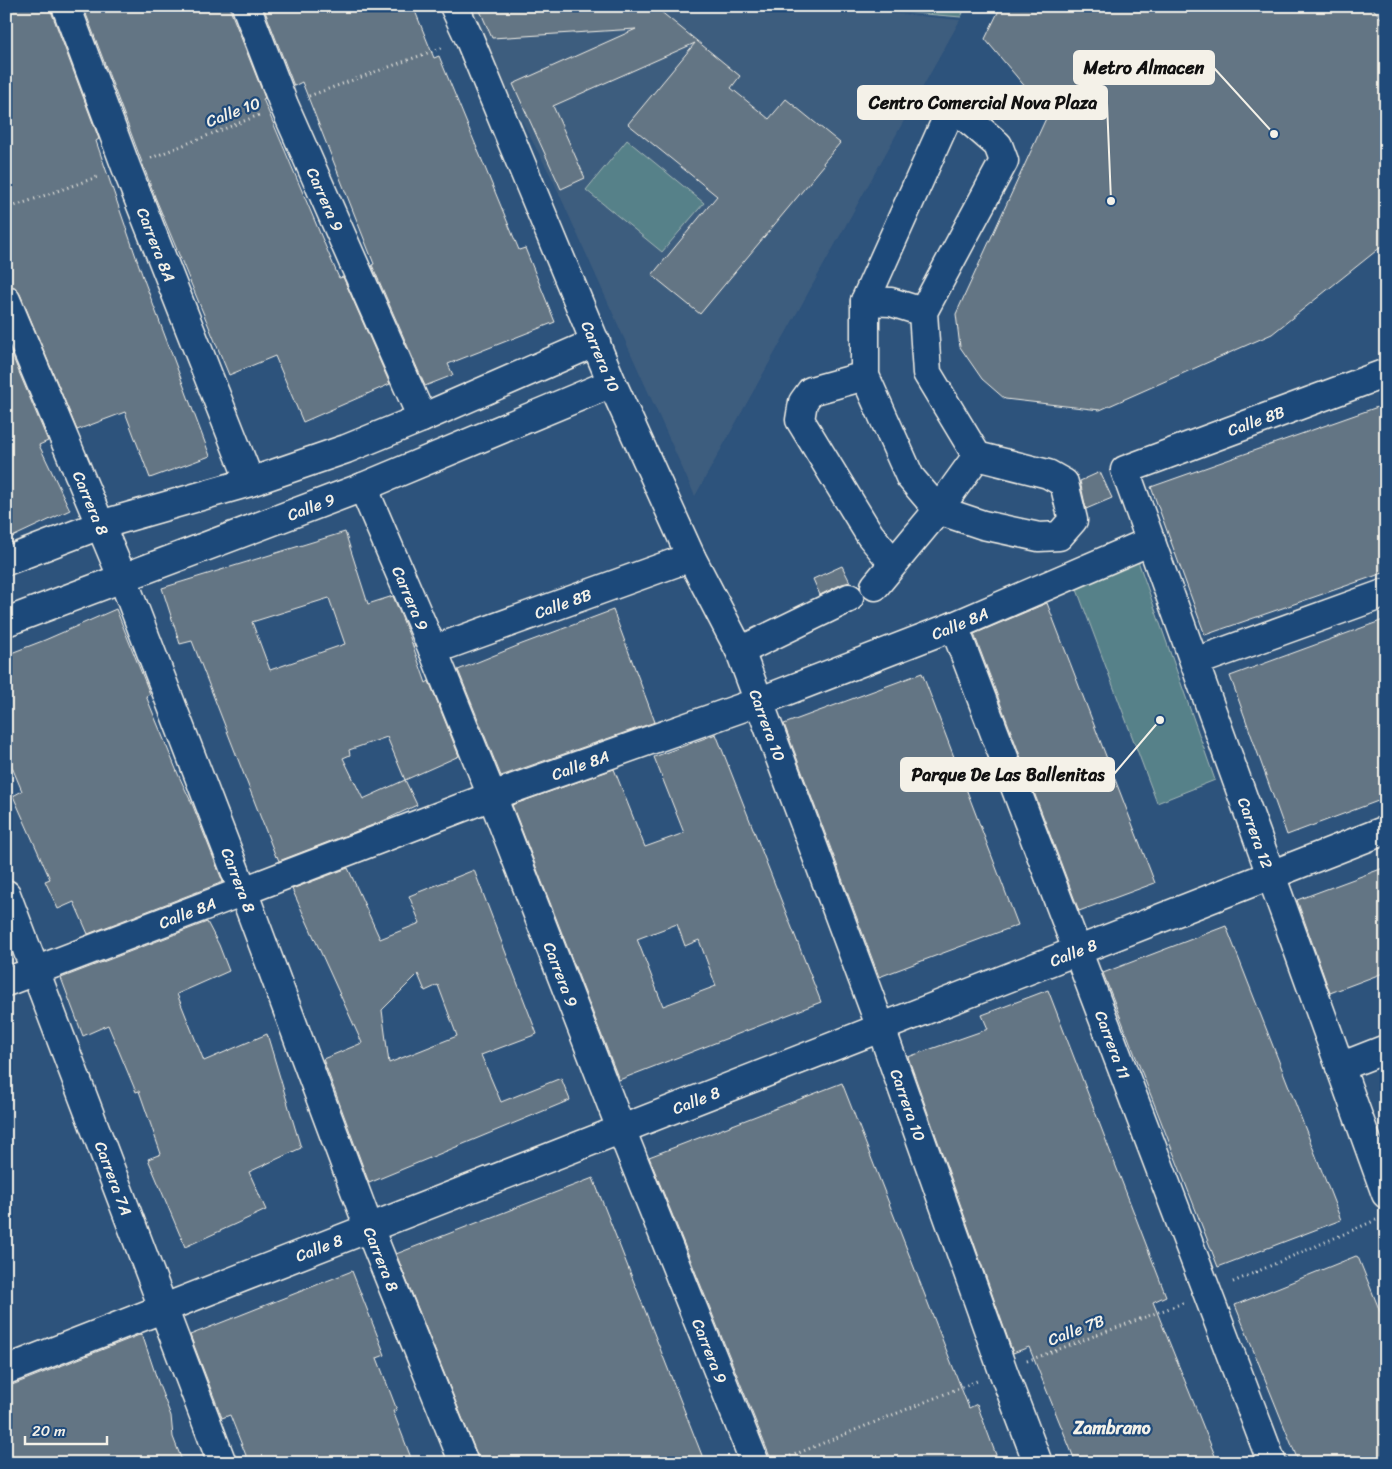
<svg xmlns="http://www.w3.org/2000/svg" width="1392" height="1469" font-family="Sriracha,sans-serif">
<rect width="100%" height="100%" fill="#2d537c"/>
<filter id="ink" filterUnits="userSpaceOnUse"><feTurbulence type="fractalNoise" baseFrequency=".02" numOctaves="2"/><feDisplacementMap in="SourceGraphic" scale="10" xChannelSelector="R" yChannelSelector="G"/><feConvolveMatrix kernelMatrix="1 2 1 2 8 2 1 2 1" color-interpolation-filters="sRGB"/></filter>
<g filter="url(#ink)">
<path fill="#3e5d7e" d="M461 6H822L960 20 695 496 553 180Z"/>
<g fill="#578189" stroke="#a6b9b8">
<path d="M829 6H966L961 17Z"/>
<path d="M627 140 704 203 662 252 586 190Z"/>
<path d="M1137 558 1215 780 1157 803 1073 579Z"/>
</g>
<g fill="#647584" stroke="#f4f1e8" fill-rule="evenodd">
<path d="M6 6H51V11L99 139 96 141 144 280 210 456 150 478 125 412 77 430 20 294 15 287 6 285Z"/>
<path d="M83 6H231V12L265 98 263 99 339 278 343 277 390 384 303 422 275 356 229 375 155 197Z"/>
<path d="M263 6H413L434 58 439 56 519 250 525 248 555 322 448 364 453 375 425 386 372 265 374 264 302 82 294 86Z"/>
<path d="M478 6H654L740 76 731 88 769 119 786 99 840 143 823 163 824 165 700 314 652 275 717 196 628 124 695 43 553 106 585 178 561 189 513 84 636 29 492 38Z"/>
<path d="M1001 6H1371L1386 24V243L1272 334 1100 410 1005 399 982 379 960 347 956 314 1048 114 985 39Z"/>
<path d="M6 341 48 441 39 445 70 510 6 540Z"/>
<path d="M1386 404V572L1205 635 1151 487Z"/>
<path d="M1100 472 1112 498 1086 509 1080 481Z"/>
<path d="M345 532 368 604 393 596 409 635 426 683 429 681 459 756 405 780 417 805 383 821 279 861 277 856 276 857 192 641 180 644 162 588ZM329 598 345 644 270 670 252 622ZM387 737 405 780 363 799 343 758 350 755 349 750Z"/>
<path d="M842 566 850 582 842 584 820 595 813 579Z"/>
<path d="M1047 603 1155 883 1079 911 974 634Z"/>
<path d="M116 609 150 694 146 696 178 774 193 806 223 882 88 934 74 902 58 909 45 881 50 879 13 796 22 791 6 753V655L45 640Z"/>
<path d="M613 610 655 722 501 776 458 670 522 644Z"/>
<path d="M1386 619V798L1287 835 1230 676Z"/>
<path d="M922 673 1018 925 879 977 784 724Z"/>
<path d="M716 734 821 1002 619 1080 512 805 614 769 645 847 684 833 654 757ZM677 924 685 946 699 940 716 986 663 1006 637 939Z"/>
<path d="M1386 867V972L1330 993 1297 900Z"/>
<path d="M348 868 380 939 420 923 409 896 474 870 537 1034 481 1055 501 1102 561 1078 570 1100 369 1183 323 1059 362 1043 292 889ZM418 974 425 991 438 985 457 1036 389 1063 382 1010Z"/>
<path d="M207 922 219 945 229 971 177 994 204 1061 267 1034 301 1148 249 1172 266 1210 185 1247 148 1159 161 1154 139 1091 136 1092 108 1025 83 1036 61 978Z"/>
<path d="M1226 926 1341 1220 1218 1267 1103 973Z"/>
<path d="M1048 990 1166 1296 1153 1302 1218 1463H1076L1029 1347 1013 1353 908 1057 988 1029 982 1015Z"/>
<path d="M842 1083 969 1408 977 1404 999 1463H770V1457L649 1157Z"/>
<path d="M593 1178 705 1463H479L478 1457 396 1254Z"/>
<path d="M1356 1256 1358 1257 1386 1326V1463H1299L1235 1305Z"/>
<path d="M352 1271 385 1355 377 1358 397 1410 393 1411 413 1463H249L230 1415 222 1418 190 1335Z"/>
<path d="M142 1334 159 1385 171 1416 173 1437 183 1463H6V1385H12Z"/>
</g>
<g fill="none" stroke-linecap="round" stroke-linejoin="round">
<g stroke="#f4f1e8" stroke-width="31">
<g id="minor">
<path id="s1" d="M66 6 126 167 250 482"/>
<path id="s2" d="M246 6 284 105 422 418"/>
<path id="s3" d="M454 6 469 38 612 383 691 557 740 651 881 1028 1003 1371 1038 1463"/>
<path d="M955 113 962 114 998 145 1004 161 923 312 927 373 977 456 1048 474 1064 483 1073 520 1059 536 1039 537 983 525 938 510 910 477 865 376V301L948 116Z"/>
<path id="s4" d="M6 300 123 579 243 891 369 1228 464 1463"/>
<path d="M865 301 891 302 923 312"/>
<path id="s5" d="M1386 373 1125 470 1386 1194"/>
<path d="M865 376 811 391 803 402 800 420 870 535 893 563"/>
<path id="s6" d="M363 487 433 650 492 796 621 1129 755 1463"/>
<path d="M6 561 100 525 250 482 346 449 422 418 596 342"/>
<path d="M875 586 938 510 977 456"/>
<path id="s7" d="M6 622 363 487 612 383"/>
<path id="s8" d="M954 626 1272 1463"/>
<path id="s9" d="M433 650 691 557"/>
<path d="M740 651 849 598"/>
<path d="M1195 662 1386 593"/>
<path id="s10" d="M6 894 222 1463"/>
<path id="s11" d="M6 982 492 796 758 702 954 626 1151 541"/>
<path d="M1340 1067 1386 1049"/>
<path id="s12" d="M6 1370 1386 830"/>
</g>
</g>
<g stroke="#f4f1e8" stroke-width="3" stroke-dasharray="1 4" stroke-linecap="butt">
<path d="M309 96 444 47"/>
<path d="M151 158 259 115"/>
<path d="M6 209 100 176"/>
<path d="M1233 1282 1376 1220"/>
<path d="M1027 1361 1183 1303"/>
<path d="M781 1460 977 1381"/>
</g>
<use href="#minor" stroke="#1f4a7a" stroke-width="28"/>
</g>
</g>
<g text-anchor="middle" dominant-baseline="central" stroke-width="4.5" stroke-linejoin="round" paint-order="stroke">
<g font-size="16" fill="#f4f1e8" stroke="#1f4a7a">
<text transform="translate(233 112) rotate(-21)">Calle 10</text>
<text stroke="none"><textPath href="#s2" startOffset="209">Carrera 9</textPath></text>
<text stroke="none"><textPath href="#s1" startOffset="255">Carrera 8A</textPath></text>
<text stroke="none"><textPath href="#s3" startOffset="380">Carrera 10</textPath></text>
<text transform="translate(1256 421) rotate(-20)">Calle 8B</text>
<text stroke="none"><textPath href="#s4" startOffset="220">Carrera 8</textPath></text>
<text stroke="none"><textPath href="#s7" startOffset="326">Calle 9</textPath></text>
<text stroke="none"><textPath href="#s6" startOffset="121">Carrera 9</textPath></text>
<text stroke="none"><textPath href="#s9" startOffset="138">Calle 8B</textPath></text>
<text stroke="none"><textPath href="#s11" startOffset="1019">Calle 8A</textPath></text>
<text stroke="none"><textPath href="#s3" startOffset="785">Carrera 10</textPath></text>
<text stroke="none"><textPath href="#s11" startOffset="614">Calle 8A</textPath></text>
<text stroke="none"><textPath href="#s5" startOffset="664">Carrera 12</textPath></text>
<text stroke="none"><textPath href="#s4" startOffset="625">Carrera 8</textPath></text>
<text stroke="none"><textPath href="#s11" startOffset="194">Calle 8A</textPath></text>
<text stroke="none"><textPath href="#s12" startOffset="1146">Calle 8</textPath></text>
<text stroke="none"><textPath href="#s6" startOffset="526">Carrera 9</textPath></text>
<text stroke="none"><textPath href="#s8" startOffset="448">Carrera 11</textPath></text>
<text stroke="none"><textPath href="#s12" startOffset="741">Calle 8</textPath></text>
<text stroke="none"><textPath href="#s3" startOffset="1190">Carrera 10</textPath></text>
<text stroke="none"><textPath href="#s10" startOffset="304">Carrera 7A</textPath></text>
<text stroke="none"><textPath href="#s12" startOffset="336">Calle 8</textPath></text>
<text stroke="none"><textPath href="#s4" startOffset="1030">Carrera 8</textPath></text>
<text transform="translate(1076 1330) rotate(-21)">Calle 7B</text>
<text stroke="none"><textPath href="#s6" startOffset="931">Carrera 9</textPath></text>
</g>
<g font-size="18" font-weight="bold" fill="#f4f1e8" stroke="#1f4a7a">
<text x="1112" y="1428">Zambrano</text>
</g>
</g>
<path fill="none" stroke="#f4f1e8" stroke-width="2" d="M1274 134L1214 68M1111 201L1107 103M1160 720L1114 774"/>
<g fill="#f4f1e8" stroke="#1f4a7a" stroke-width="2">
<circle cx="1274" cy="134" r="5"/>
<circle cx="1111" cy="201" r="5"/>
<circle cx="1160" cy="720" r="5"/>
</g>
<g fill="#f4f1e8" stroke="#f4f1e8" stroke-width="2">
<rect x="1074" y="51" width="140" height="33" rx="5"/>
<rect x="858" y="86" width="249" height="33" rx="5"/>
<rect x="901" y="758" width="213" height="33" rx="5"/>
</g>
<g font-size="18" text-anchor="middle" font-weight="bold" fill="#111">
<text x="1144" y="74">Metro Almacen</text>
<text x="983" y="109">Centro Comercial Nova Plaza</text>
<text x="1008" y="781">Parque De Las Ballenitas</text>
</g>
<rect width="1392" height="1469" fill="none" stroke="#1f4a7a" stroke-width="25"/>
<rect x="12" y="12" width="1367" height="1444" fill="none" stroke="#f4f1e8" stroke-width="2" filter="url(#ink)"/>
<path d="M25 1436v8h82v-8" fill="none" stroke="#f4f1e8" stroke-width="2.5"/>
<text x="32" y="1436" font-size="15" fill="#f4f1e8" stroke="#1f4a7a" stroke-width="4" paint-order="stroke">20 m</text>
</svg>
